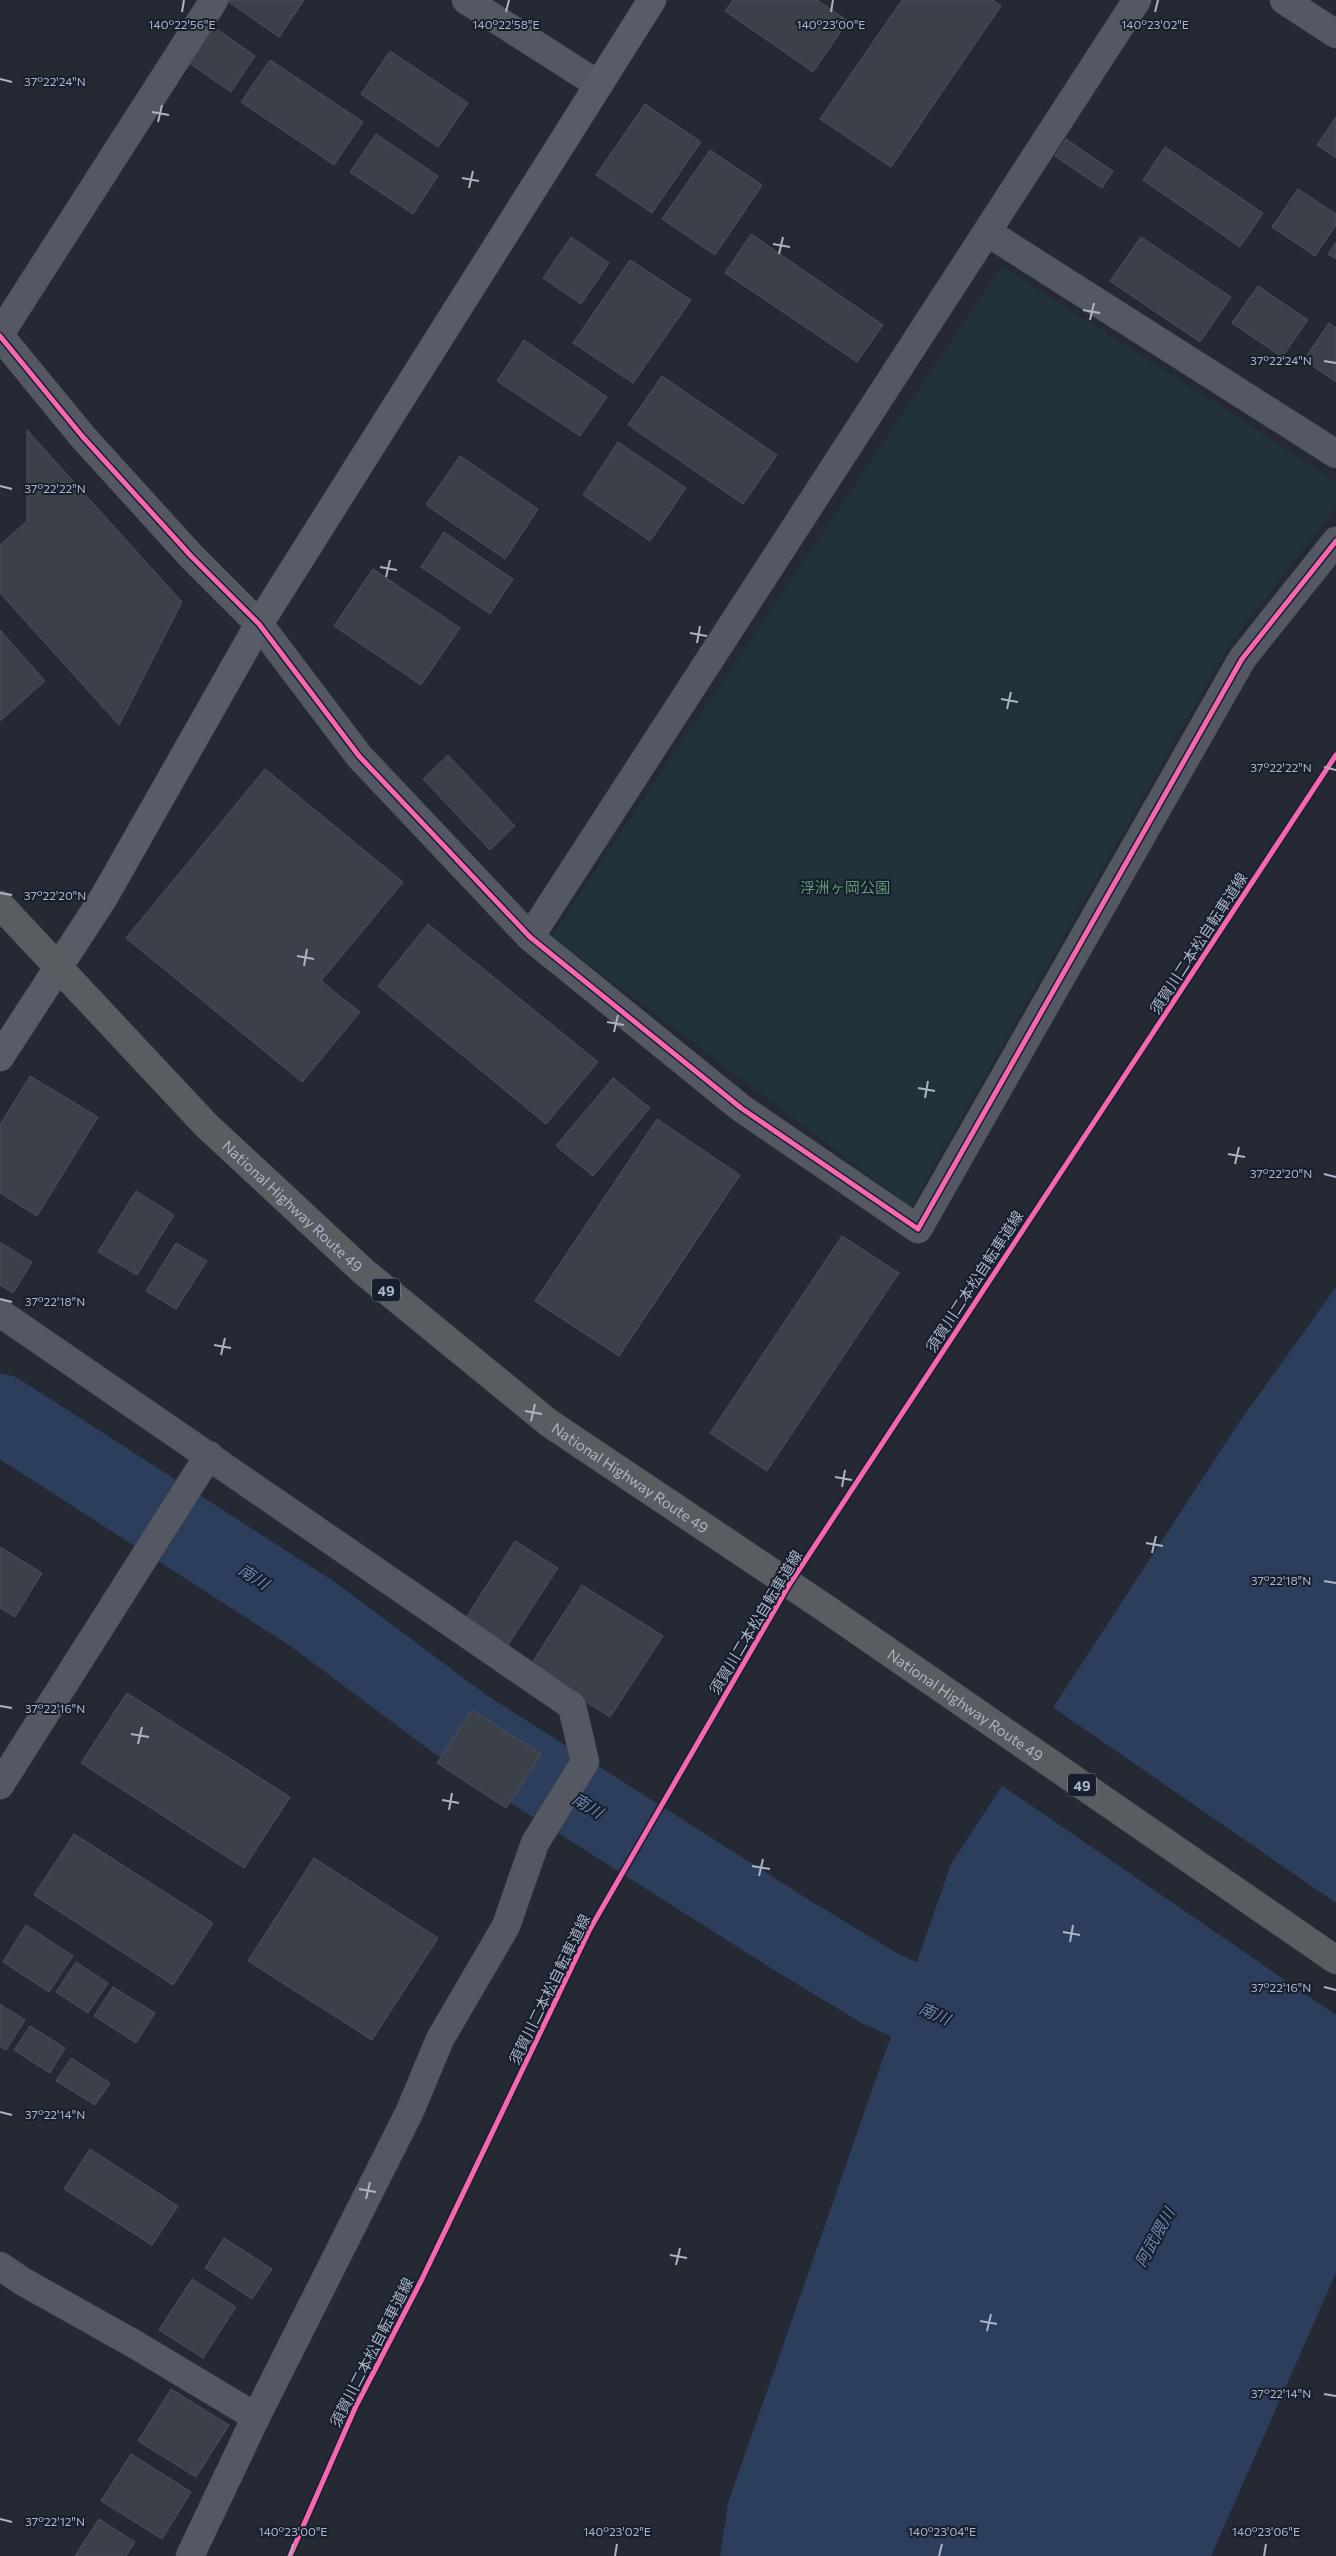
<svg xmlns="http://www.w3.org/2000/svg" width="1336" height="2556" font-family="Commissioner,'Noto Sans JP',sans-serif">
<rect width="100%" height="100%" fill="#242933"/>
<path fill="#213339" d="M1002 266 1336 481V508L1231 642 911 1207 552 936Z"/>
<path fill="#2d3d5c" d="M1336 1287V2273L1211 2556H720L728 2503 951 1864 1240 1421Z"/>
<path fill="#242933" d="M1051 1706 1336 1903V2015L1000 1784Z"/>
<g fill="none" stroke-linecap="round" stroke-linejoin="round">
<path stroke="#2d3d5c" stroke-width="78" d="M0 1413 314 1615 464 1727 790 1934 881 1989 1002 2043"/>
</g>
<g fill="#3b4049" stroke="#4b515c">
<path d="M226 0H304L279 37Z"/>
<path d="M733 0H817L848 21 813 72 725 11Z"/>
<path d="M902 0H993L1001 6 891 167 820 119Z"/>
<path d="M214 27 255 56 231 92 189 63Z"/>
<path d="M390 51 468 103 438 147 361 94Z"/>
<path d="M270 60 363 122 334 165 241 102Z"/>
<path d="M645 104 701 142 652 213 596 175Z"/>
<path d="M1336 117V158L1317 145Z"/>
<path d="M376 134 438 176 413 214 350 172Z"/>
<path d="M1066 139 1113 171 1102 188 1055 156Z"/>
<path d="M1165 147 1263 213 1240 247 1143 180Z"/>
<path d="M710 150 762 185 715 255 662 219Z"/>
<path d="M1298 189 1336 214V225L1315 256 1272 227Z"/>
<path d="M751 234 883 325 857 362 725 273Z"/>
<path d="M571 237 609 263 581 304 543 278Z"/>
<path d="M1141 237 1231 297 1200 342 1110 281Z"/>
<path d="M1336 242V259L1328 254Z"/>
<path d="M630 260 691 300 633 383 573 343Z"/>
<path d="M1258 286 1308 320 1282 357 1232 323Z"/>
<path d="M1329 323 1336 328V382L1304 360Z"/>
<path d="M524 340 607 397 580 436 497 381Z"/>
<path d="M662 376 777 455 743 504 628 425Z"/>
<path d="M27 430 182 602 119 725 0 593V545L27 521Z"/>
<path d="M618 442 686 488 650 541 583 495Z"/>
<path d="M460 456 538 509 505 559 426 505Z"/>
<path d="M444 532 513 579 490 614 421 567Z"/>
<path d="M373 569 460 628 421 685 334 626Z"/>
<path d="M0 630 45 681 0 721Z"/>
<path d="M448 755 515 826 490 850 423 779Z"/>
<path d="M265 769 403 882 321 981 360 1012 302 1082 126 938Z"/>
<path d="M428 924 598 1062 546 1124 378 986Z"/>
<path d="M30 1076 98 1117 37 1216 0 1193V1125Z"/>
<path d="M613 1078 650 1108 593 1176 556 1146Z"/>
<path d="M657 1119 740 1175 619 1356 535 1301Z"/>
<path d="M136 1191 174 1215 137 1275 98 1252Z"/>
<path d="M842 1236 899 1273 767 1471 710 1433Z"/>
<path d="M0 1242 32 1262 13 1293 0 1285Z"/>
<path d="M176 1243 207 1261 176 1309 146 1291Z"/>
<path d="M515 1541 558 1568 506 1648 464 1621Z"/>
<path d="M0 1547 42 1573 15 1617 0 1608Z"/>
<path d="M582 1585 663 1636 610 1717 530 1666Z"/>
<path d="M127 1693 290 1797 244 1868 81 1763Z"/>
<path d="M472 1710 541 1754 506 1808 437 1763Z"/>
<path d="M74 1834 213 1923 173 1985 34 1895Z"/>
<path d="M314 1858 438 1938 372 2040 248 1961Z"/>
<path d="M26 1925 73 1956 49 1992 3 1962Z"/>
<path d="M76 1962 108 1983 88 2013 56 1992Z"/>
<path d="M113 1987 155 2013 136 2043 94 2016Z"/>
<path d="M0 2004 25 2020 6 2050 0 2046Z"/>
<path d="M30 2026 65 2048 50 2073 14 2050Z"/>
<path d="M71 2058 110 2083 95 2105 56 2081Z"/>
<path d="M90 2149 178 2206 152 2245 64 2189Z"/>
<path d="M224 2238 272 2269 252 2299 205 2268Z"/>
<path d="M192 2279 236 2307 203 2358 159 2330Z"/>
<path d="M171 2389 229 2425 196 2477 138 2441Z"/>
<path d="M131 2454 191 2492 162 2539 101 2501Z"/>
<path d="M99 2519 135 2542 126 2556H75Z"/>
</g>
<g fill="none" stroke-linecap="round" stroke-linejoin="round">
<g stroke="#40444c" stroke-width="29">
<g id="street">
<path d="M466 0 599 85"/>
<path d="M1284 0 1336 34"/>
<path d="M987 232 1336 454"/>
<path d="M0 334 214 0"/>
<path d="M0 336 82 436 191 556 259 624 359 756 530 937 741 1108 918 1229 1242 659 1336 541"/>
<path d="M530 937 1137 0"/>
<path d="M0 1313 572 1706 585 1762 535 1843 506 1926 440 2039 410 2111 256 2417"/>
<path d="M0 1785 209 1455"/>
<path d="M0 2266 22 2281 136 2345 256 2417 190 2556"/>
</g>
</g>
<g stroke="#40444c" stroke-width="29">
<path id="secondary" d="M0 1057 104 897 259 624 652 0"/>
</g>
<g stroke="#40454f" stroke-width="29">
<g id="highway">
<path id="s1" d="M0 905 206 1125 363 1271 549 1423 828 1610 1336 1960"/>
</g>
</g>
<use href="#street" stroke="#535862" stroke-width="28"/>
<use href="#secondary" stroke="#575c66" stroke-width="28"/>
<use href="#highway" stroke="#595c60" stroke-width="28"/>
<g stroke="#171f2e" stroke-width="8">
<g id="cycleway">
<path d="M0 336 82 436 191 556 259 624 359 756 530 937 741 1108 918 1229 1242 659 1336 541"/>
<path d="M290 2556 356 2406 421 2281 590 1929 789 1585 1336 755"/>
</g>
</g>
<use href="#cycleway" stroke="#f766af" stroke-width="5"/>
</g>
<path fill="none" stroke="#abb4c6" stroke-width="2" d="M182 12 184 0M506 12 509 0M831 12 833 0M1155 12 1158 0M0 79 12 82M152 112 169 115M158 122 162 105M462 178 479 181M469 188 473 171M773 244 790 247M779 254 783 237M1083 310 1100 313M1090 320 1094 303M1324 361 1336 363M0 486 12 489M380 567 397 570M386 577 390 560M690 633 707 636M697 643 700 626M1001 699 1018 702M1007 709 1011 692M1324 767 1336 770M0 893 12 895M297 956 314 959M304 966 307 949M607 1022 624 1025M614 1032 618 1015M918 1088 935 1091M925 1098 928 1081M1228 1154 1245 1157M1235 1164 1239 1147M1324 1174 1336 1177M0 1299 12 1302M214 1345 231 1348M221 1355 225 1338M525 1411 542 1414M531 1421 535 1404M835 1477 852 1480M842 1487 845 1470M1146 1543 1163 1546M1152 1553 1156 1536M1324 1581 1336 1583M0 1706 12 1708M131 1734 149 1737M138 1744 142 1727M442 1800 459 1803M449 1810 452 1793M752 1866 770 1869M759 1876 763 1859M1063 1932 1080 1935M1070 1942 1073 1925M1324 1987 1336 1990M0 2112 12 2115M359 2189 376 2192M366 2199 370 2182M670 2255 687 2258M676 2265 680 2248M980 2321 997 2324M987 2331 991 2314M1324 2394 1336 2396M0 2519 12 2522M290 2556 293 2544M615 2556 617 2544M939 2556 942 2544M1264 2556 1266 2544"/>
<g text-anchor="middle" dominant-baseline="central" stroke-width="4" stroke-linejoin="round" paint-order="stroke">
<g fill="#171f2e" stroke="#7f8798" stroke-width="1">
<rect x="372" y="1278.5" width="28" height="23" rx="4"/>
<rect x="1068" y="1773.5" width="28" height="23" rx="4"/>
</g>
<g font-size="14" font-weight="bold" fill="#abb4c6">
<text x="386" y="1290">49</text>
<text x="1082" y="1785">49</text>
</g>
<g font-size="15" fill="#619972" stroke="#171f2e">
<text x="845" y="887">浮洲ヶ岡公園</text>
</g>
<g font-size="15" fill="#abb4c6" stroke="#171f2e">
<text transform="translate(1198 943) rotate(-57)">須賀川二本松自転車道線</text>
<text stroke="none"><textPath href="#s1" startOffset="420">National Highway Route 49</textPath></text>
<text transform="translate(974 1281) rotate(-57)">須賀川二本松自転車道線</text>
<text stroke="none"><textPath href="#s1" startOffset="854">National Highway Route 49</textPath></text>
<text transform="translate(755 1622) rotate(-59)">須賀川二本松自転車道線</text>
<text stroke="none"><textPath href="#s1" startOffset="1259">National Highway Route 49</textPath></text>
<text transform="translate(549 1989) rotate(-64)">須賀川二本松自転車道線</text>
<text transform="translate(371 2352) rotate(-63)">須賀川二本松自転車道線</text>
</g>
<g font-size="16" font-style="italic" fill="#7188b2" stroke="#171f2e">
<text transform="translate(254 1576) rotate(33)">南川</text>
<text transform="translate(588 1805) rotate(32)">南川</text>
<text transform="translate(935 2013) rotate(24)">南川</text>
<text transform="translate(1154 2237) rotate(-61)">阿武隈川</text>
</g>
</g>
<g font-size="12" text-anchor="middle" fill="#abb4c6" stroke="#171f2e" stroke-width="4" stroke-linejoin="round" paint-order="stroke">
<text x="182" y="29">140°22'56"E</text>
<text x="506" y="29">140°22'58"E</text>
<text x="831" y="29">140°23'00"E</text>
<text x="1155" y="29">140°23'02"E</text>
<text x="55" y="86">37°22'24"N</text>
<text x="1281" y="365">37°22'24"N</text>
<text x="55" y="493">37°22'22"N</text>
<text x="1281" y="772">37°22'22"N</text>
<text x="55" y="900">37°22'20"N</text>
<text x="1281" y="1178">37°22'20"N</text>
<text x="55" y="1306">37°22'18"N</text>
<text x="1281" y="1585">37°22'18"N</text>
<text x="55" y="1713">37°22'16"N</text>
<text x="1281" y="1992">37°22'16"N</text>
<text x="55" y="2119">37°22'14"N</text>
<text x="1281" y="2398">37°22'14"N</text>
<text x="55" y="2526">37°22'12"N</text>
<text x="293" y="2536">140°23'00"E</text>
<text x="617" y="2536">140°23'02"E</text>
<text x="942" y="2536">140°23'04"E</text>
<text x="1266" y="2536">140°23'06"E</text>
</g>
</svg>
